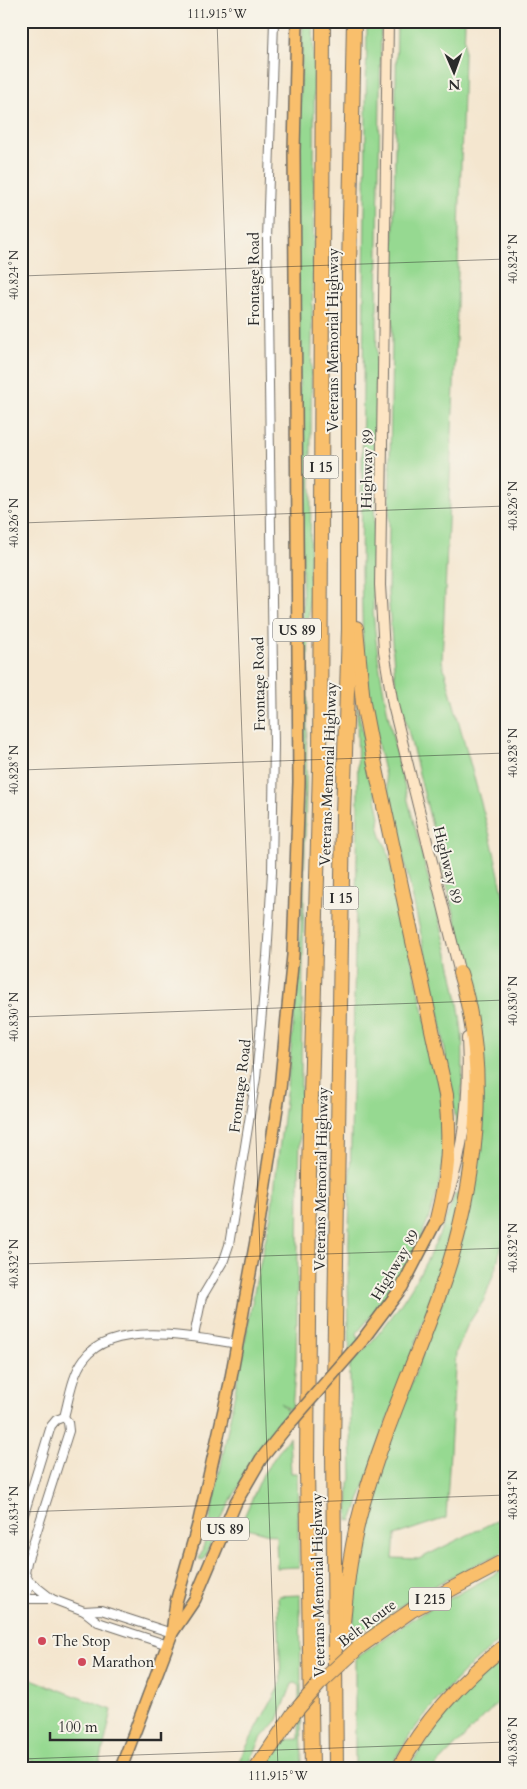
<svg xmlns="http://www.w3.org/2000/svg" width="527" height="1789" font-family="Cardo,serif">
<rect width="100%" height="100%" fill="#f7f3e8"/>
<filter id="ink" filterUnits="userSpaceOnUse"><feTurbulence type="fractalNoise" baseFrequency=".02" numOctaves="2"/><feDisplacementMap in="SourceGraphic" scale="10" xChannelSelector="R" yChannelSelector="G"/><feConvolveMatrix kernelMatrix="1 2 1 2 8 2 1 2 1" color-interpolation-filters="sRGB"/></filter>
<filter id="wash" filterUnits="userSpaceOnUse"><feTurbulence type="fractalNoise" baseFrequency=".0096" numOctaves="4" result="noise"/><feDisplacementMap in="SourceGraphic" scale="20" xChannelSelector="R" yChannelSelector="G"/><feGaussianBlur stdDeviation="1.12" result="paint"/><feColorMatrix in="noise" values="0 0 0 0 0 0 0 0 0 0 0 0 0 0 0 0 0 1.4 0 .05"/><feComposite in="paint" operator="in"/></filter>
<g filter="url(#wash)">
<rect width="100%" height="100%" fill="#f4e6cf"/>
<g fill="#96d991" stroke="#60825e">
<path d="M303 21H313C317 180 310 338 311 496L296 1363 292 1408 290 1410 280 1403 289 1412C251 1460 227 1504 203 1560L199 1559 208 1533 256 1282 271 1215 289 1069 298 972 303 889V625L296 189Z"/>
<path d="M367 21H381L373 610C380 702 406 792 429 881 442 930 457 981 462 1032 464 1067 462 1100 458 1134L440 1018 373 723 363 654 361 570Z"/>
<path d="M397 21H465L456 340 442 661 492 843 506 907V1228L496 1267 484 1300 467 1326 456 1352 446 1518 395 1535 393 1558 419 1559 506 1516V1551C458 1572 410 1596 369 1629L354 1627 353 1575 369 1504 383 1459 443 1300 481 1073 477 1018 471 981 395 678 388 593Z"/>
<path d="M357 704 380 817C377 829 381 838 387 848 400 906 413 964 426 1022 435 1059 448 1106 445 1145 440 1218 403 1279 357 1333L362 1352C405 1307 435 1252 455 1194L460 1195 443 1266 352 1521 348 1520 349 1483 352 1478 348 1282 358 809Z"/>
<path d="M289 1437 291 1473H297L299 1567 277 1568 276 1536 240 1526 263 1474Z"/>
<path d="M506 1568V1636C459 1671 418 1717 390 1768H355V1659L412 1619Z"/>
<path d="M300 1595 302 1768H264L281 1740 299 1739V1686L295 1683 292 1684 278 1720 262 1737 247 1768H235L281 1683 278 1596Z"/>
<path d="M506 1655V1694L434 1768H409C435 1724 466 1687 506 1655Z"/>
<path d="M21 1675 112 1710 99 1768H43V1765L21 1756Z"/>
</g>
</g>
<g filter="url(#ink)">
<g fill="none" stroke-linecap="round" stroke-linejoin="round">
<g stroke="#716c64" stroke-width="10">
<g id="minor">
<path d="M194 1336 202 1297 224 1260 229 1245 256 1078 267 957 272 872 274 744 267 239 274 21"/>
<path d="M64 1417C69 1399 72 1375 84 1359 112 1320 196 1337 237 1344"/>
<path d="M21 1524 51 1426 56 1420 64 1417"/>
<path d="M25 1573 27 1562 69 1431 68 1422 64 1417"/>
<path d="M29 1581 52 1599"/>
<path d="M21 1599C31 1591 31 1580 23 1571"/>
<path d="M22 1599H52L84 1611 98 1622 168 1645"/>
<path d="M84 1611 101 1610 172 1633"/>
</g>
</g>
<g stroke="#716c64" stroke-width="12">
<g id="secondary">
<path d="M388 21 380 585 384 651 393 705 461 978"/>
<path d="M447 1198C465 1146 470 1092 467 1038"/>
</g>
</g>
<g stroke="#716c64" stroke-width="14">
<g id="primary">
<path d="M361 1342 402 1287 437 1219"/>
<path d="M172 1633 176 1602 198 1525 230 1383 257 1235 280 1089 293 955 299 782 294 151 297 21"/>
<path d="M121 1768 172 1633 195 1599 236 1502 261 1459 285 1429"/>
</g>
</g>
<g stroke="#716c64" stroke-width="16">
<g id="motorway">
<path d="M356 628 363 703 373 755 446 1095C451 1141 448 1175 437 1219"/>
<path d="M342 1633C346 1591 350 1550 361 1510 382 1434 415 1363 441 1289 476 1190 491 1074 460 973"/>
<path d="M359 1647 412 1610 506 1560"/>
<path d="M257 1768 294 1713"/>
<path d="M312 1768 307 1469 309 1170 320 768 323 21"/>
<path d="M336 1768 333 1451 343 815 349 629V269L354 21"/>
<path d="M399 1768C425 1719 463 1679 506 1645"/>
</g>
</g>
<use href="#minor" stroke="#fff" stroke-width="8"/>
<use href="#secondary" stroke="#fde5c4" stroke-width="10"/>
<use href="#primary" stroke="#f9bf6c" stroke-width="11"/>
<use href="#motorway" stroke="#f9bf6c" stroke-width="14"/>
<g stroke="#716c64" stroke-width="14" stroke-linecap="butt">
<path id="primary-bridge" d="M285 1429 361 1342"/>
</g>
<g stroke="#716c64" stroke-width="16" stroke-linecap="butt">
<path id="motorway-bridge" d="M294 1713 319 1684 359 1647"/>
</g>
<use href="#primary-bridge" stroke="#f9bf6c" stroke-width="11"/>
<use href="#motorway-bridge" stroke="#f9bf6c" stroke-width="14"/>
</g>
</g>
<path fill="none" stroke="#2b2b2b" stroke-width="1" stroke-opacity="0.45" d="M217 21 278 1768M21 28 224 21M21 276 506 259M21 523 506 506M21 770 506 753M21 1017 506 1000M21 1264 506 1248M21 1512 506 1495M21 1759 506 1742"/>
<g fill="#d1495b" stroke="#f7f3e8" stroke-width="2">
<circle cx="42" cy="1641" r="5"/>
<circle cx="82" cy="1662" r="5"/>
</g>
<g text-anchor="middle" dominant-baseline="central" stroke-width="4" stroke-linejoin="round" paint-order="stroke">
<g fill="#f7f3e8" stroke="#686764" stroke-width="1">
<rect x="303.5" y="455.5" width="35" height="23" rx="4"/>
<rect x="273" y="618.5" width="48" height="23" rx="4"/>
<rect x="323.5" y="886.5" width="35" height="23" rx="4"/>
<rect x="201" y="1517.5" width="48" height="23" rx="4"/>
<rect x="409" y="1587.5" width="42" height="23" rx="4"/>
</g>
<g font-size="14" font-weight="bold" fill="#2b2b2b">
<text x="321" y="467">I 15</text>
<text x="297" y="630">US 89</text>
<text x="341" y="898">I 15</text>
<text x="225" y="1529">US 89</text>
<text x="430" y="1599">I 215</text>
</g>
<g font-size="15" fill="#2b2b2b" stroke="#f7f3e8">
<text transform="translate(254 279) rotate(-90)">Frontage Road</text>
<text transform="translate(333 340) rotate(-90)">Veterans Memorial Highway</text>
<text transform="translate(367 469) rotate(-89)">Highway 89</text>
<text transform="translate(259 684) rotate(-91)">Frontage Road</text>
<text transform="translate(328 774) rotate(-88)">Veterans Memorial Highway</text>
<text transform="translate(448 865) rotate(76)">Highway 89</text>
<text transform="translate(240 1086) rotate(-83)">Frontage Road</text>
<text transform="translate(321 1179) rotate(-89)">Veterans Memorial Highway</text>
<text transform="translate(395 1265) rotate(-59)">Highway 89</text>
<text transform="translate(318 1585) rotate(-91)">Veterans Memorial Highway</text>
<text transform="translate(367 1623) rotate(-37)">Belt Route</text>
</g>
<g font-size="15" fill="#2b2b2b" stroke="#f7f3e8" text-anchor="start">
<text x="52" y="1641">The Stop</text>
<text x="92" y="1662">Marathon</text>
</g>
</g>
<rect width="527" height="1789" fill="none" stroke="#f7f3e8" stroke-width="55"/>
<g transform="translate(454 72) rotate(178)" stroke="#f7f3e8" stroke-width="4" paint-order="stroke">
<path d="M0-4L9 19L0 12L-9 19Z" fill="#2b2b2b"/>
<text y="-8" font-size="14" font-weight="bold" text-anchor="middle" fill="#2b2b2b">N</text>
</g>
<path d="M50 1732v8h111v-8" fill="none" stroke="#2b2b2b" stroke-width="2.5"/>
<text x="58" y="1732" font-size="15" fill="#2b2b2b" stroke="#f7f3e8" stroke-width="4" paint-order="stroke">100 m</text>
<rect x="28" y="28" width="472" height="1734" fill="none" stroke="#2b2b2b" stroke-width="2"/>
<g font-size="12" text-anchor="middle" fill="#2b2b2b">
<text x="217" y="18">111.915°W</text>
<text transform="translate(513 259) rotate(-90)" y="4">40.824°N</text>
<text transform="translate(14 275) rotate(-90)" y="4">40.824°N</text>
<text transform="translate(513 506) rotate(-90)" y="4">40.826°N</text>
<text transform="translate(14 523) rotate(-90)" y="4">40.826°N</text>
<text transform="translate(513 753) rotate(-90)" y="4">40.828°N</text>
<text transform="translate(14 770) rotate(-90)" y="4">40.828°N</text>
<text transform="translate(513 1001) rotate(-90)" y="4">40.830°N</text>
<text transform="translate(14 1017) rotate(-90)" y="4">40.830°N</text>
<text transform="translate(513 1248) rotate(-90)" y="4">40.832°N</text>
<text transform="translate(14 1264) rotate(-90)" y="4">40.832°N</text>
<text transform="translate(513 1495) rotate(-90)" y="4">40.834°N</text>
<text transform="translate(14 1511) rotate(-90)" y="4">40.834°N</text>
<text transform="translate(513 1742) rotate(-90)" y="4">40.836°N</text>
<text x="278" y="1780">111.915°W</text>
</g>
</svg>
